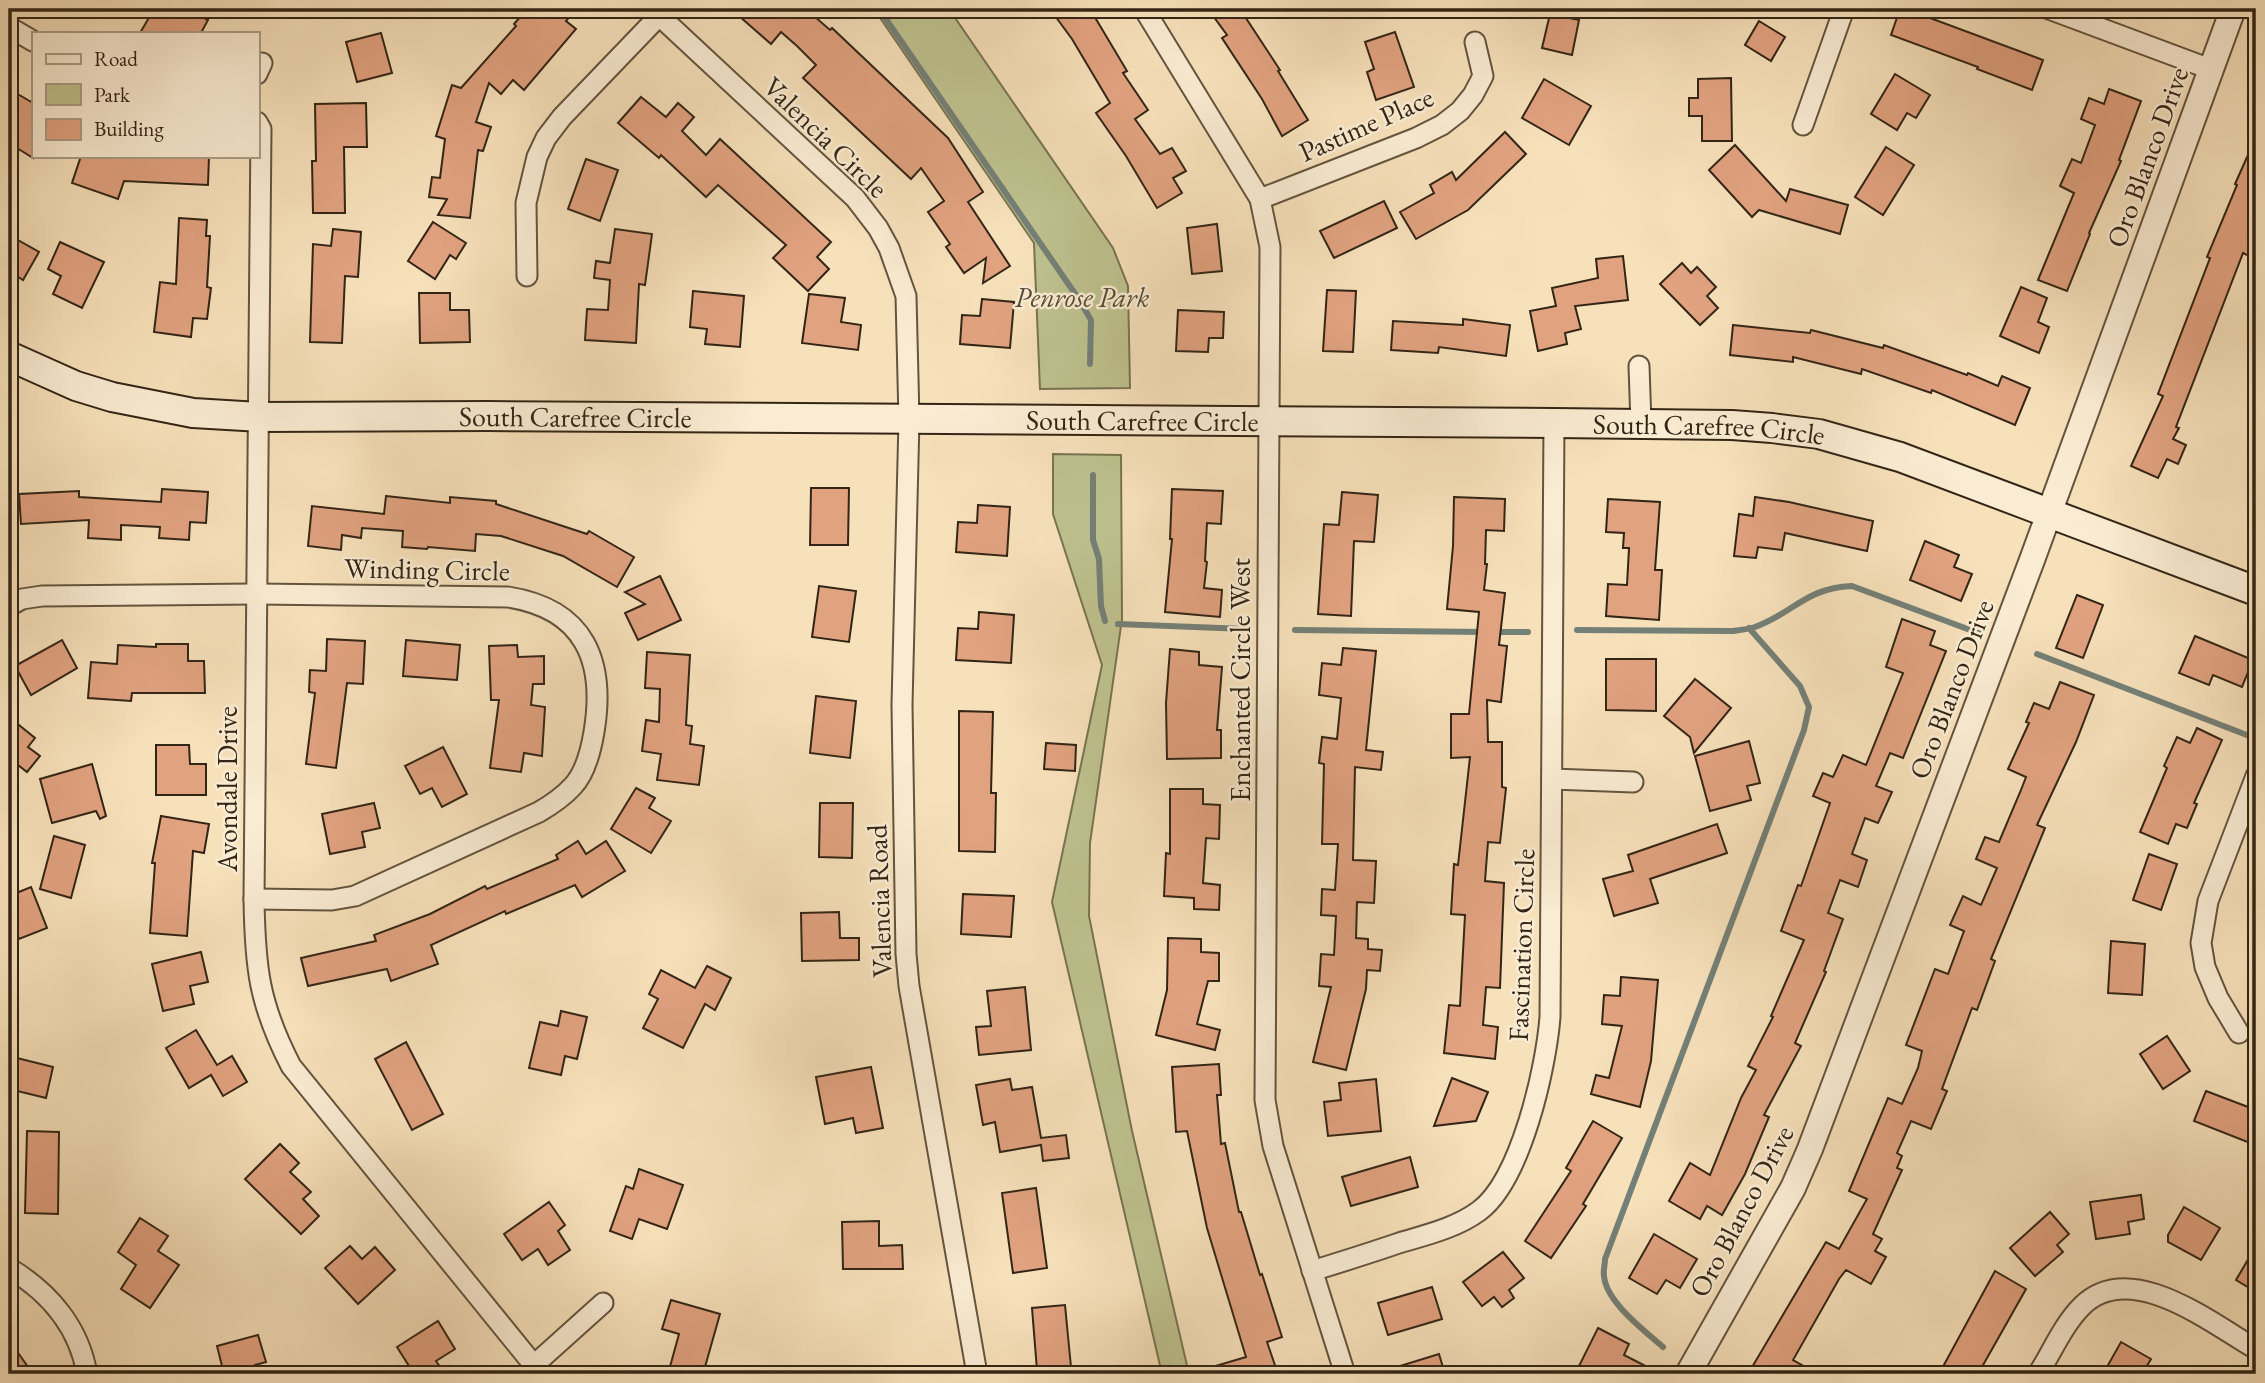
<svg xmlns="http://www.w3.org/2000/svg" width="2265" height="1383" font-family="'EB Garamond',serif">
<rect width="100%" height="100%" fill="#f7e1bb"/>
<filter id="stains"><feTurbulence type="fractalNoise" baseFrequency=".00286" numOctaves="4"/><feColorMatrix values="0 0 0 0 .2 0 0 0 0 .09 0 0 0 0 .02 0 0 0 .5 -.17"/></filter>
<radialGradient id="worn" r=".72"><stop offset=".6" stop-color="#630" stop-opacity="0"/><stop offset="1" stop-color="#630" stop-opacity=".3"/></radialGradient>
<g fill="#bec28f" stroke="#787452" stroke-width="2">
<path d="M874 9H949L1113 248 1128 286 1130 388 1040 389 1034 243Z"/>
<path d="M1053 454 1121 455 1122 619 1090 843 1089 916 1132 1131 1189 1374H1162L1052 902 1102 665 1053 514Z"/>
</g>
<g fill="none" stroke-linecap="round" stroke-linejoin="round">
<g stroke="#748077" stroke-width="6">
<path d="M879 9 1078 298 1091 320 1090 364"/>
<path d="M1093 475V540L1099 559 1101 606 1105 621"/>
<path d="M1118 624 1245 629"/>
<path d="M1295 630 1484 632"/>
<path d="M1577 630 1733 631C1740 630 1749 629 1755 627 1794 613 1805 588 1852 586L1981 634"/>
<path d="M1495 632H1528"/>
<path d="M2037 654 2252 737"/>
<path d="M1663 1347C1645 1331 1606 1302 1604 1276 1603 1271 1605 1265 1605 1259L1804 730 1809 707 1800 686 1749 628"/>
</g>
</g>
<g fill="#e1a280" stroke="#332515" stroke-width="2">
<path d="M154 9H187L208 20 201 33H140Z"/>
<path d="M527 9H576L566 21 576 29 524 90 513 80 501 94 489 83 476 122 491 127 483 151 478 150 470 218 438 215 447 199 429 197 432 177 440 178 445 139 436 136 452 85 461 88 516 26 514 24Z"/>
<path d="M731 9H806L830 30 832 28 948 138 983 192 968 202 1010 266 983 283 986 258 964 273 946 247 950 244 928 212 944 201 921 168 911 179 803 78 816 65 797 46 781 32 771 44Z"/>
<path d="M1050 9H1090L1127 71 1123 73 1148 110 1135 119 1160 154 1172 148 1186 171 1173 178 1182 193 1157 208 1126 156 1096 113 1110 103 1072 39Z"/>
<path d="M1208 9H1240L1280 70 1278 71 1308 120 1282 136 1262 99 1222 38 1227 35Z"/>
<path d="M1900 9H1906L2043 60 2032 90 1977 69 1978 67 1891 35Z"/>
<path d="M1550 14 1579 20 1572 55 1542 48Z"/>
<path d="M1759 21 1785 37 1771 61 1745 45Z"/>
<path d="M1395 32 1414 87 1376 100 1367 72 1374 69 1365 42Z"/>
<path d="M381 33 392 73 357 82 346 42Z"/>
<path d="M1895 74 1930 95 1916 118 1907 113 1897 130 1871 114Z"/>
<path d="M1731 78 1732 141H1702V116H1689V98H1698V79Z"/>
<path d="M1544 79 1591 106 1569 145 1522 118Z"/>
<path d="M9 89 33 103V158L9 143Z"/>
<path d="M2109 89 2141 101 2119 160 2121 161 2089 233 2090 234 2067 291 2038 280 2074 193 2060 186 2072 159 2081 163 2095 125 2081 119 2089 98 2104 104Z"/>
<path d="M641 97 666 117 678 103 694 117 682 131 706 155 720 139 831 242 817 257 829 269 808 291 773 258 786 245 718 185 706 197 661 155 659 158 618 123Z"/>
<path d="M366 103 367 147H344L345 213H313L312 161H316L315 104Z"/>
<path d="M1505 132 1526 154 1468 210 1416 239 1400 212 1434 193 1430 185 1452 172 1456 180Z"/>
<path d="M2256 137V214L2248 234 2256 237V245L2251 257 2243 253 2176 427 2179 428 2173 439 2186 445 2178 464 2167 459 2158 478 2131 466 2163 396 2158 394 2210 258 2207 257 2237 185 2235 184Z"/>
<path d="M1735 145 1786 201 1790 189 1848 205 1840 234 1759 210 1752 217 1709 170Z"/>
<path d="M1886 147 1914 165 1883 215 1855 197Z"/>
<path d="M81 156H209L208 185 124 181 118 199 72 183Z"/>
<path d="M586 159 618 170 600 221 568 209Z"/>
<path d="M1384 201 1397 228 1334 258 1320 231Z"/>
<path d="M179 218 207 220 206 236H210L207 287 211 288 207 319 193 318 191 337 154 332 160 282 176 284Z"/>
<path d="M433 222 466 243 456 259 450 255 435 279 408 261Z"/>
<path d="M1217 224 1222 271 1192 274 1187 228Z"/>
<path d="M333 229 361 232 358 277 345 276 342 343 310 342 313 244 331 246Z"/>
<path d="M615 229 652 234 645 285 639 284 636 343 585 340 587 309 608 310 610 280 594 278 596 261 610 263Z"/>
<path d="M9 235 39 252 23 280 9 271Z"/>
<path d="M60 242 104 262 82 308 53 294 61 276 48 269Z"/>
<path d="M1623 256 1628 300 1575 306 1581 329 1565 333 1567 344 1538 351 1530 311 1556 306 1552 288 1598 278 1596 259Z"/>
<path d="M1682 263 1691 273 1697 267 1716 287 1707 296 1718 308 1700 325 1660 284Z"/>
<path d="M2021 287 2047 298 2038 322 2049 327 2039 353 2000 336Z"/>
<path d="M1327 290 1356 291 1353 352 1323 351Z"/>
<path d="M693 291 744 296 740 347 705 344 707 329 690 327Z"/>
<path d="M419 293H450V310H469L470 342 420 343Z"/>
<path d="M809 294 845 298 841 322 861 325 858 350 802 343Z"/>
<path d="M982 299 1014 302 1010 348 960 344 962 315 980 316Z"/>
<path d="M1178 310 1224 312 1223 338H1209L1208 352 1176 351Z"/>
<path d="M1463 319 1510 325 1506 356 1439 347 1438 353 1391 350 1393 321 1463 325Z"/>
<path d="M1733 325 1810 333 1811 330 1883 348 1884 345 1967 375 1968 373 1998 386 2002 376 2030 388 2015 425 1932 390 1931 393 1862 369 1861 374 1793 357V362L1730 355Z"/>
<path d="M811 488H849L848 545H810Z"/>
<path d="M162 489 208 492 206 523 190 522 189 540 159 538 160 527 121 525V540L88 538 89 520 21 524 19 494 79 491V497L161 502Z"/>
<path d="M1172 489 1223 491 1221 524 1207 523 1205 561 1207 562 1204 588 1222 590 1220 617 1165 612 1172 539H1170Z"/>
<path d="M1342 492 1378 495 1374 542 1354 541 1351 616 1318 614 1324 524 1339 525Z"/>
<path d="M386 496 450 503V497L496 501V504L587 534 589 531 634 557 617 587 563 556 501 536 476 534 475 551 428 547 427 549 402 547 403 531 362 528 361 538 342 535 341 550 308 546 312 506 384 514Z"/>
<path d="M1454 497 1505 499 1504 531 1486 530 1485 564H1487L1484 590 1505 593 1499 645 1507 646 1501 702 1487 700 1488 742H1502V787L1506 788 1500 843 1488 842 1485 881 1504 883 1500 988 1486 987 1483 1025 1498 1027 1495 1059 1444 1053 1449 1005 1460 1006 1465 915 1451 914 1454 864 1458 865 1470 757 1451 758V714H1469L1479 612 1447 609 1453 546Z"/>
<path d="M1755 497 1789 502 1873 521 1867 551 1785 533 1782 550 1758 547 1756 558 1734 556 1739 514 1753 516Z"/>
<path d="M1608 499 1660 502 1655 570H1662L1659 620 1606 616 1608 584 1627 585 1629 548H1623L1624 533 1606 532Z"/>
<path d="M978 505 1010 507 1007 556 956 552 958 522 977 523Z"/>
<path d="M1925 541 1959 555 1954 567 1972 574 1961 601 1910 580Z"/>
<path d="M660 576 681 620 638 640 625 613 645 604 625 592Z"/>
<path d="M819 586 856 591 849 642 812 637Z"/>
<path d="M2077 595 2103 605 2083 658 2056 648Z"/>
<path d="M979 612 1014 615 1011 663 956 660 958 628 978 629Z"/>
<path d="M1902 619 1935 631 1930 645 1946 651 1903 758 1890 753 1876 786 1892 792 1878 823 1865 818 1852 854 1867 860 1858 887 1840 880 1828 913 1843 919 1824 971 1826 972 1795 1043 1801 1046 1764 1115 1769 1117 1745 1174 1722 1215 1707 1206 1700 1219 1669 1201 1690 1163 1710 1175 1741 1098 1756 1070 1748 1066 1773 1017 1771 1016 1804 940 1781 931 1798 885 1801 886 1830 803 1813 796 1823 773 1833 777 1843 755 1866 765 1903 673 1886 667Z"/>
<path d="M2195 636 2253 660 2242 687 2213 675 2209 685 2179 673Z"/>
<path d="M327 639 365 641 363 684 347 683 336 768 306 764 315 693 309 692 310 670 326 671Z"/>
<path d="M62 640 77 668 31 695 15 666Z"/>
<path d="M406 640 460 645 457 680 403 676Z"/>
<path d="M156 644H188V661H204L205 693H132L131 701 88 698 91 662 117 664 118 645 156 647Z"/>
<path d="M517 645 518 657 544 656V684H533L531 705 545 707 542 756 524 753 521 772 490 768 499 700H491L489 646Z"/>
<path d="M1343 648 1376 651 1366 750 1383 752 1381 770 1355 767 1353 860 1376 861 1374 903 1357 902 1356 938 1368 939V949L1382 950 1380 971 1367 970 1366 989 1346 1070 1313 1062 1331 987 1319 986 1321 954 1334 955 1336 916 1321 915 1322 889 1335 890 1338 844H1322L1324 764 1319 763 1322 737 1337 739 1341 698 1319 695 1322 663 1341 665Z"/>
<path d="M1170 649 1199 652V665L1222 667 1217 730H1221V758L1167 759 1166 703Z"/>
<path d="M647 652 690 655 686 725 692 726 690 744 704 746 699 785 657 780 661 754 642 751 646 720 659 722 660 689 645 688Z"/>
<path d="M1606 659H1656V711L1606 710Z"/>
<path d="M1695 679 1731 708 1694 753 1690 737 1664 716Z"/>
<path d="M2060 682 2094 695 2076 742 2037 825 2045 828 1991 959 1995 961 1977 1010 1972 1008 1942 1089 1947 1091 1931 1129 1911 1121 1897 1153 1902 1156 1897 1168 1902 1170 1873 1234 1882 1239 1875 1251 1886 1257 1871 1284 1846 1270 1839 1279 1793 1360 1818 1374H1748L1826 1242 1839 1249 1867 1199 1849 1191 1888 1098 1902 1104 1918 1068 1922 1051 1906 1045 1935 969 1948 974 1964 931 1950 925 1963 896 1981 905 1997 868 1976 859 1985 837 1999 842 2021 790 2026 777 2008 769 2029 723 2026 722 2034 703 2049 709Z"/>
<path d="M816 696 856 701 850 758 810 753Z"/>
<path d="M959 711 993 712 991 793H996L995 852 959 851Z"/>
<path d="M9 717 35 738 28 747 40 756 27 772 9 758Z"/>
<path d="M2197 728 2222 740 2194 803 2197 804 2187 828 2176 824 2168 844 2140 832 2167 768 2164 766 2177 737 2190 743Z"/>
<path d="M1749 741 1760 783 1747 786 1751 800 1710 811 1695 756Z"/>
<path d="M1046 743 1076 745 1075 771 1044 769Z"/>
<path d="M156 745H189L190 764H206V795H156Z"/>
<path d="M443 747 467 794 442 807 432 788 420 794 405 766Z"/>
<path d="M92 764 106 816 100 819 96 811 52 823 40 779Z"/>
<path d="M636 788 655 798 649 808 671 821 651 853 611 829Z"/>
<path d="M1170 789H1203V804L1220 805 1219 839 1206 838 1203 883 1220 885 1219 910 1194 909V898L1164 896 1166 853 1170 854Z"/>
<path d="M374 803 380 828 362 832 365 847 330 854 322 814Z"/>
<path d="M820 803H853L852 858 819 857Z"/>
<path d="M161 816 209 824 204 853 193 851 187 936 150 933 155 863H152Z"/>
<path d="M1717 824 1727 853 1650 879 1658 903 1614 916 1603 879 1633 871 1628 855Z"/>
<path d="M54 836 85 845 71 898 40 889Z"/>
<path d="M578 841 586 854 606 841 625 871 582 897 575 885 506 914 505 911 431 945 438 964 391 981 387 969 308 986 301 958 376 941 374 935 430 914 485 886 487 889 558 859 556 855Z"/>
<path d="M2149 854 2177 864 2161 910 2133 900Z"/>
<path d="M31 887 47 928 19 939 13 925 9 927V896Z"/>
<path d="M963 894 1014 896 1011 937 961 934Z"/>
<path d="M839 912 840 938H859V960L802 961 801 913Z"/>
<path d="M1168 938 1201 939V952L1219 953V981H1208L1197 1024 1220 1030 1215 1050 1156 1035 1167 990Z"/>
<path d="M2111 941 2145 944 2142 995 2108 993Z"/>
<path d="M201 952 208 982 190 986 194 1004 163 1011 152 964Z"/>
<path d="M707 966 731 978 715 1010 705 1004 683 1048 643 1028 658 999 649 994 661 970 695 988Z"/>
<path d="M1621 977 1658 980 1651 1061 1640 1107 1591 1094 1596 1075 1609 1078 1622 1026 1602 1024 1604 995 1620 996Z"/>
<path d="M1025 987 1031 1050 979 1055 976 1027 991 1026 987 991Z"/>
<path d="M561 1011 587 1017 577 1059 565 1056 561 1075 529 1068 540 1022 558 1026Z"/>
<path d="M196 1030 217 1065 232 1056 247 1082 223 1096 211 1075 189 1088 166 1048Z"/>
<path d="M2167 1036 2190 1071 2163 1089 2140 1054Z"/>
<path d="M406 1042 443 1114 412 1130 375 1059Z"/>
<path d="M9 1056 53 1067 46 1098 9 1089Z"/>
<path d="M1219 1064 1221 1095H1217L1221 1144 1225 1143 1239 1212H1241L1260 1275 1262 1274 1282 1337 1267 1342 1278 1374H1202V1370L1246 1357 1207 1228 1187 1131 1176 1132 1172 1067Z"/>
<path d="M871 1067 883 1128 856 1133 853 1118 825 1124 816 1077Z"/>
<path d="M1452 1078 1488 1092 1476 1121 1434 1126Z"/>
<path d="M1010 1079 1012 1090 1032 1087 1041 1138 1066 1135 1069 1158 1043 1161 1041 1145 1000 1152 995 1122 983 1125 976 1085Z"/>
<path d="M1376 1079 1381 1131 1328 1136 1324 1102 1341 1100 1339 1083Z"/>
<path d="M2206 1091 2256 1110V1126L2250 1143 2194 1121Z"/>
<path d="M1593 1121 1622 1138 1583 1204 1586 1206 1551 1258 1525 1241 1571 1171 1566 1168Z"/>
<path d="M27 1131 59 1132 58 1214 25 1213Z"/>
<path d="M280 1144 299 1163 290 1172 311 1192 303 1199 319 1216 301 1234 245 1179Z"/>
<path d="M1410 1157 1418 1187 1351 1206 1342 1177Z"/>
<path d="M639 1169 683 1185 667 1229 639 1219 632 1239 610 1231 626 1186 633 1189Z"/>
<path d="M1036 1188 1047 1268 1013 1273 1002 1193Z"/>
<path d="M2141 1195 2144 1219 2128 1222 2130 1234 2096 1239 2090 1202Z"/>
<path d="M549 1202 565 1225 558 1231 570 1250 548 1265 538 1249 522 1260 504 1234Z"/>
<path d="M2184 1207 2220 1228 2201 1260 2168 1242V1235Z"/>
<path d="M2050 1212 2069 1234 2057 1245 2063 1252 2035 1276 2010 1248Z"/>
<path d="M140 1218 168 1236 158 1251 179 1265 150 1308 121 1289 136 1265 118 1252Z"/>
<path d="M879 1221V1246L902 1245 903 1269H843L842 1222Z"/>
<path d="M1654 1234 1697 1259 1680 1288 1666 1280 1657 1294 1629 1278Z"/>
<path d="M350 1246 362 1259 375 1247 395 1270 358 1304 325 1268Z"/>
<path d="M2256 1246V1292L2236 1280Z"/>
<path d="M1503 1252 1524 1278 1509 1290 1514 1298 1502 1307 1494 1297 1482 1306 1463 1282Z"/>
<path d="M1995 1271 2026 1289 1978 1374H1939Z"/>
<path d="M1432 1287 1442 1319 1388 1335 1378 1303Z"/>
<path d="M671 1300 720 1314 703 1374H668L679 1334 662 1329Z"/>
<path d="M1065 1305 1071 1367 1037 1370 1032 1308Z"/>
<path d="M438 1321 455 1349 436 1361 445 1374H414L397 1347Z"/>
<path d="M1598 1328 1629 1344 1624 1355 1661 1374H1594L1579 1366Z"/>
<path d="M258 1335 266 1362 255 1365 257 1374H224L217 1346Z"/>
<path d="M9 1340 33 1374H9Z"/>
<path d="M2121 1342 2151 1359 2142 1374H2103Z"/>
<path d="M1439 1354 1445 1374H1387V1370Z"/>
</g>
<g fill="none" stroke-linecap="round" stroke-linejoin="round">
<g stroke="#64543e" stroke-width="23">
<g id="minor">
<path d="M652 9 855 198 878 228 889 248 906 296 909 420 902 705 906 954 909 986 977 1374"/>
<path d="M1144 9 1260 199 1270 247 1265 1100 1273 1146 1345 1374"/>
<path d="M2049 9 2210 69"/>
<path d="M9 27 33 41"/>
<path d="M257 74 262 63"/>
<path d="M257 122 261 129 254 899C255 968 259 1004 291 1066L541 1374"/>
<path d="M1803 125 1844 9"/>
<path d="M1260 199 1416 138 1442 125 1460 111 1473 95 1483 76 1475 42"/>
<path d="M527 276 526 203 537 157 546 138 562 117 659 16"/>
<path d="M1639 366 1641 424"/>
<path d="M9 606 22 599 42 596 257 594 508 597C584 609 606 660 594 732 591 750 586 772 573 786 563 797 551 805 539 812L355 896 332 900 254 899"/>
<path d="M1552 779 1633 782"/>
<path d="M2239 1033 2218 998 2205 967 2201 943 2208 901 2256 776"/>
<path d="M9 1268C49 1292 79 1327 87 1374"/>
<path d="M1312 1271C1341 1262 1370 1253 1399 1243 1426 1235 1456 1228 1479 1211 1521 1180 1546 1068 1550 1017L1554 423"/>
<path d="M534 1365 603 1303"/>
<path d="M2038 1374C2052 1352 2063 1325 2082 1306 2130 1258 2211 1323 2256 1349"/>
</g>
</g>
<g stroke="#64543e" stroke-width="28">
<path id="tertiary" d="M1688 1374 1793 1188 1810 1149 2032 560 2233 9"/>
</g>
<g stroke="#332515" stroke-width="32">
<g id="secondary">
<path id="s1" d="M9 356 76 386 112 397 193 413 260 417 488 416 1554 423 1732 425 1772 428 1819 434 1900 457 2256 591"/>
</g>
</g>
<use href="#minor" stroke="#faecd3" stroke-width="19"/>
<use href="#tertiary" stroke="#faecd3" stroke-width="24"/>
<use href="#secondary" stroke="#faecd3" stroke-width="28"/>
</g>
<g text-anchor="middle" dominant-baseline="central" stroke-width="5" stroke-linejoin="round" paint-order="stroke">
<g font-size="28" fill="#332515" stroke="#faecd3">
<text transform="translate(1366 124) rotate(-24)">Pastime Place</text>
<text transform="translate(826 137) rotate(44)">Valencia Circle</text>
<text transform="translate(2147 157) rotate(-70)">Oro Blanco Drive</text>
<text stroke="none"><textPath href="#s1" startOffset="576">South Carefree Circle</textPath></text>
<text stroke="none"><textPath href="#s1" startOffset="1143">South Carefree Circle</textPath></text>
<text stroke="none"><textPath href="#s1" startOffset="1710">South Carefree Circle</textPath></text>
<text transform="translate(427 569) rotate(1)">Winding Circle</text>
<text transform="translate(1240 680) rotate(-90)">Enchanted Circle West</text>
<text transform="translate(1951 689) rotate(-69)">Oro Blanco Drive</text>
<text transform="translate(227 789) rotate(-90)">Avondale Drive</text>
<text transform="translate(879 901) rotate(-92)">Valencia Road</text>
<text transform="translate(1521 945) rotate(-88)">Fascination Circle</text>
<text transform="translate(1741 1211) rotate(-62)">Oro Blanco Drive</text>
</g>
<g font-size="28" font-style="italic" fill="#564c34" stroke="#faecd3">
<text x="1082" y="297">Penrose Park</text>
</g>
</g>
<rect width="2265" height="1383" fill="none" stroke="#f7e1bb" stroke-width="35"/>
<rect x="10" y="10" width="2244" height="1362" fill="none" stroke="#332515" stroke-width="3.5"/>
<rect x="18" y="18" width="2230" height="1348" fill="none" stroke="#332515" stroke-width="2"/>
<rect x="32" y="32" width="228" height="126" fill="#faecd3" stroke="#aa9c87" stroke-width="2"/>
<rect x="46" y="54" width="35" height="10" fill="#faecd3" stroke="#aa9c87" stroke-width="2"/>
<text x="94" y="66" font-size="21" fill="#332515">Road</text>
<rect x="46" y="84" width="35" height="21" fill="#bec28f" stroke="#aa9c87" stroke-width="2"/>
<text x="94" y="102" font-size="21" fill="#332515">Park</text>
<rect x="46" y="119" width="35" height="21" fill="#e1a280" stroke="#aa9c87" stroke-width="2"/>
<text x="94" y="136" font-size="21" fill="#332515">Building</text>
<rect width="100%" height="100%" filter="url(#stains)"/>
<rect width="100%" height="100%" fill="url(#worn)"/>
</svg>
